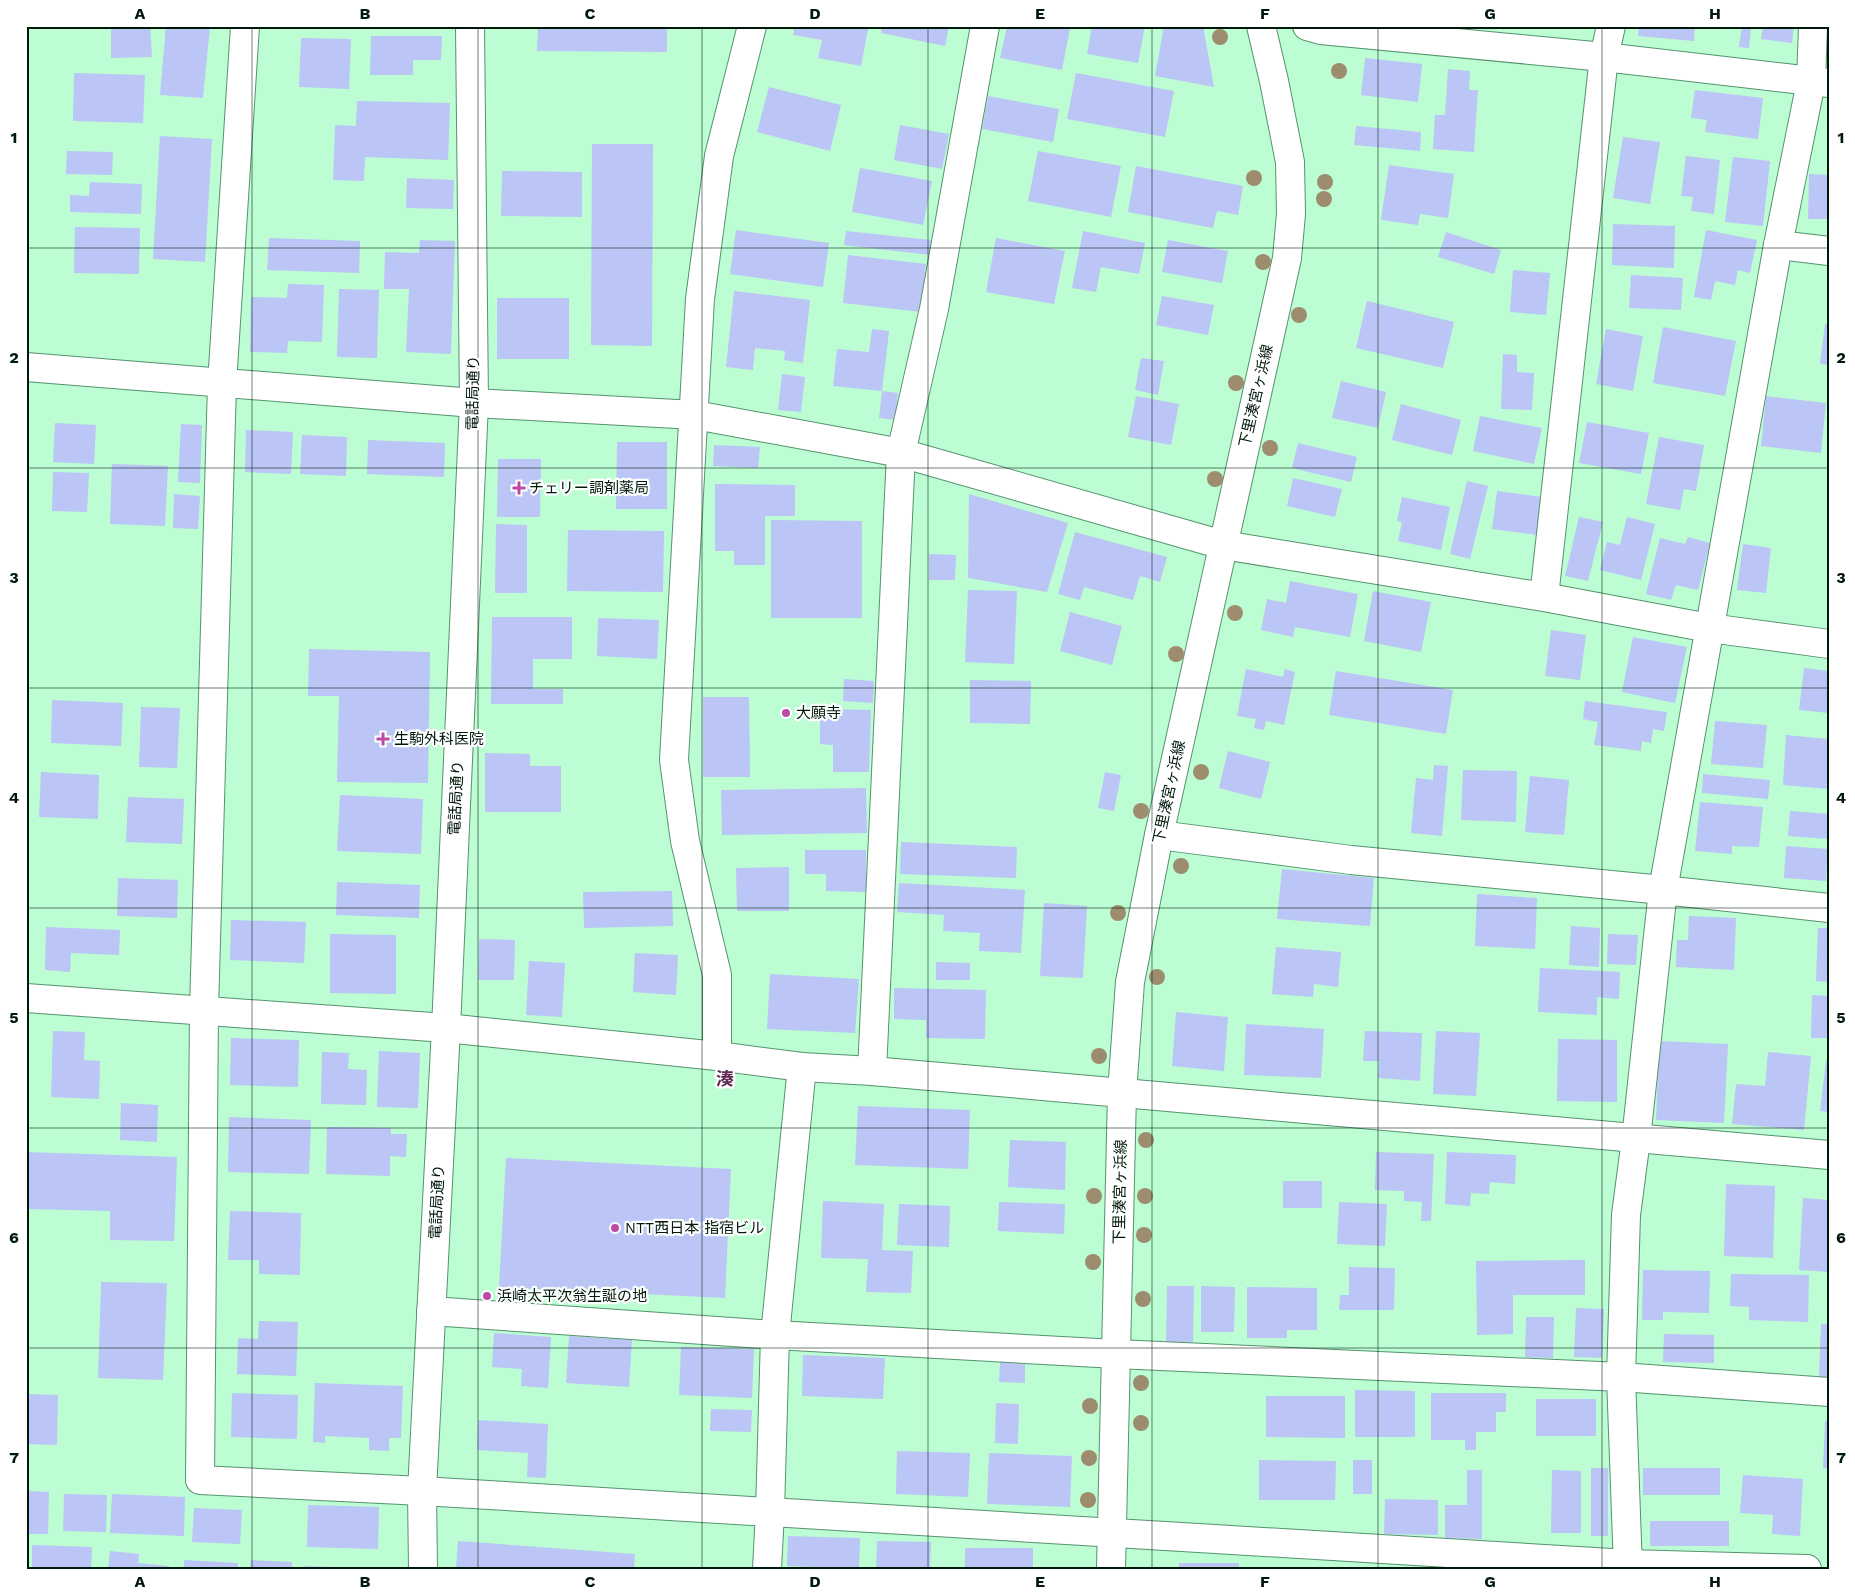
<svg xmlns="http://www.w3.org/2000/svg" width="1855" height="1595" font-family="'Work Sans','Noto Sans JP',sans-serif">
<rect width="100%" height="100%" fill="#bcfdd3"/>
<g fill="#bbc5f6">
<path d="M111 26H150L152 57 111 58Z"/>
<path d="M166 26 210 27 203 98 160 95Z"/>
<path d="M538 26H667V52L537 51Z"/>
<path d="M795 26H855L868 29 861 66 818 58 822 40 793 35Z"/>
<path d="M882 26H949L945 46 881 33Z"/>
<path d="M1007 26H1059L1070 28 1062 70 1000 58Z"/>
<path d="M1092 26H1145L1138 63 1087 54Z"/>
<path d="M1164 26H1203L1214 87 1155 76Z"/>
<path d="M1639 26H1695L1694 41 1638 36Z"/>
<path d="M1742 26H1751L1749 48 1739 47Z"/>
<path d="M1763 26H1794L1792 43 1761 39Z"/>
<path d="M371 36H442L441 60H413V75H370Z"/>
<path d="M301 38 351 39 349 89 299 87Z"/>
<path d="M1365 58 1422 64 1418 102 1361 95Z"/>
<path d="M1448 69 1470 71 1469 90H1478L1474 152 1433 149 1435 115H1445Z"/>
<path d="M74 73 145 75 143 123 73 121Z"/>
<path d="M1076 73 1174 91 1165 137 1067 119Z"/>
<path d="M769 87 841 105 830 151 757 132Z"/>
<path d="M1695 90 1763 98 1758 139 1705 132 1707 120 1691 118Z"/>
<path d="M988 96 1059 109 1053 142 982 129Z"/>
<path d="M357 101 450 103 448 160 365 157 364 181 333 180 335 125 356 126Z"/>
<path d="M900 125 949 134 942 169 894 160Z"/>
<path d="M1356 126 1421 132 1420 151 1354 145Z"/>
<path d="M160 136 212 139 205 262 153 259Z"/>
<path d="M1623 137 1660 142 1650 204 1613 198Z"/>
<path d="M592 144H653L652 346 591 345Z"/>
<path d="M67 151 113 152 112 175 66 174Z"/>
<path d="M1038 151 1121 166 1111 217 1028 201Z"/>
<path d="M1686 156 1720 160 1714 214 1691 211 1693 197 1681 196Z"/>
<path d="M1733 157 1770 161 1763 226 1725 222Z"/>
<path d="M1389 165 1454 174 1448 218 1420 214 1418 225 1381 220Z"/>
<path d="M1136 166 1243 186 1238 215 1217 211 1213 228 1128 212Z"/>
<path d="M860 168 932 181 923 225 852 212Z"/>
<path d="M502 171 582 172V217L501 216Z"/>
<path d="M1809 174 1829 175V219H1808Z"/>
<path d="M407 178 454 180 453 209 406 208Z"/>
<path d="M90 182 142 184 141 214 70 212V195L89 196Z"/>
<path d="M1613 224 1675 226 1674 268 1612 265Z"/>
<path d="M75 227 140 228 139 274 74 273Z"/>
<path d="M736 230 829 243 823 287 730 274Z"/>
<path d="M1706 230 1757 240 1750 273 1738 270 1735 285 1715 281 1711 300 1694 297Z"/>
<path d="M846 231 931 240 930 255 844 245Z"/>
<path d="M1083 231 1145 243 1139 274 1101 267 1096 292 1072 288Z"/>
<path d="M1446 232 1501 250 1494 274 1438 257Z"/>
<path d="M269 238 360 241 359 273 267 270Z"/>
<path d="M996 238 1065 251 1054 304 986 292Z"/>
<path d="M420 240 455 241 451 354 406 352 409 289H384L385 252 419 253Z"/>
<path d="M1168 240 1228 251 1222 283 1162 272Z"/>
<path d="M848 255 926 264 921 312 843 303Z"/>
<path d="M1513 270 1550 273 1546 315 1510 312Z"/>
<path d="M1631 275 1683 278 1681 310 1629 308Z"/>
<path d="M288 284 324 285 322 342 288 341 287 353 250 352 251 297 287 298Z"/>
<path d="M339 289 379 290 377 358 337 357Z"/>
<path d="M734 291 810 300 803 363 784 360 785 351 755 348 753 370 726 367Z"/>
<path d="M1162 296 1214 305 1208 335 1156 325Z"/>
<rect x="497" y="298" width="72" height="61"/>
<path d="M1367 301 1454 322 1443 368 1356 348Z"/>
<path d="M1825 324 1829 325V365L1820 364Z"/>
<path d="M1663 327 1736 341 1725 396 1653 383Z"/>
<path d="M872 329 889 331 882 391 833 386 837 349 869 352Z"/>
<path d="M1606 329 1643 336 1633 391 1596 384Z"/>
<path d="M1503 354 1517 355V372L1534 373 1532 410 1501 409Z"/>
<path d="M1141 358 1164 361 1158 395 1135 390Z"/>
<path d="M782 374 805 377 801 412 778 410Z"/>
<path d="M1341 381 1386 392 1378 428 1332 418Z"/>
<path d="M882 391 898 393 895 420 879 418Z"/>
<path d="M1136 396 1179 404 1171 445 1128 437Z"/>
<path d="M1766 396 1826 403 1821 453 1761 446Z"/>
<path d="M1401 404 1461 420 1452 455 1392 440Z"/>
<path d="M1480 416 1542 428 1534 464 1473 451Z"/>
<path d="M1587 422 1649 433 1641 474 1579 463Z"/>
<path d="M55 423 96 425 94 464 53 462Z"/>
<path d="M181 424 202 425 200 483 178 482Z"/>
<path d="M246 430 293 432 291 474 245 472Z"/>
<path d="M302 435 347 437 346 476 300 474Z"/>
<path d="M1659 437 1704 445 1696 491 1684 489 1680 510 1646 504Z"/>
<path d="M368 440 445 443 444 477 367 474Z"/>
<path d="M617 442H667V509H616Z"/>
<path d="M1298 443 1357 457 1351 482 1292 468Z"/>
<path d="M714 445 760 447 758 468 713 466Z"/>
<path d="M498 459H541L540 517H497Z"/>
<path d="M112 464 168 466 165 526 110 524Z"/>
<path d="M53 472 89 473 87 512 52 511Z"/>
<path d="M1293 478 1342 489 1335 517 1287 506Z"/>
<path d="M1467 481 1488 486 1470 559 1450 554Z"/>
<path d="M715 484 795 485V516H765V565H734V551H715Z"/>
<path d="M1497 491 1542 497 1537 535 1492 529Z"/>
<path d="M174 494 200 496 198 529 173 528Z"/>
<path d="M969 494 1068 523 1047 592 968 578Z"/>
<path d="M1402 497 1450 507 1441 550 1398 541 1402 522 1397 521Z"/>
<path d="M1579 517 1603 522 1588 581 1565 576Z"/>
<path d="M1627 517 1655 524 1641 580 1600 570 1607 542 1620 545Z"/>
<path d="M771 520 862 521V618H771Z"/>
<path d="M496 524 527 525V593H495Z"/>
<path d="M568 530 664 531 663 592 567 591Z"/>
<path d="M1075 532 1167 557 1160 582 1140 576 1133 600 1084 587 1080 600 1058 594Z"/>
<path d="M1688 537 1710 543 1698 590 1676 585 1671 600 1646 594 1660 538 1685 544Z"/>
<path d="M1743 544 1771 548 1766 593 1737 590Z"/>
<path d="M929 554 956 555 955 580H929Z"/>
<path d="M1290 581 1358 594 1350 637 1295 627 1293 637 1261 630 1267 599 1286 603Z"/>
<path d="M968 590 1017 591 1014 664 965 662Z"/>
<path d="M1373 591 1431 602 1421 652 1364 641Z"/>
<path d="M1070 612 1122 626 1112 665 1060 651Z"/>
<path d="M492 617H572V659H533V689H563V704H491Z"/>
<path d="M598 618 659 620 657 659 597 656Z"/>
<path d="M1551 630 1586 635 1580 680 1545 676Z"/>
<path d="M1633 637 1687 647 1675 703 1622 692Z"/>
<path d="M309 649 430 652 428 783 337 782 339 696H308Z"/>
<path d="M1804 668 1829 671V713L1799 710Z"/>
<path d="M1246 669 1283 677 1285 669 1295 672 1284 725 1266 721 1264 730 1254 728 1256 719 1237 716Z"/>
<path d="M1336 671 1453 690 1446 734 1329 715Z"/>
<path d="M844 679 874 681 873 703 843 701Z"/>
<path d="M970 680 1031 681 1030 724 970 723Z"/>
<path d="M703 697H749L750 777H703Z"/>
<path d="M52 700 123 703 121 746 51 743Z"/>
<path d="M1585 701 1667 712 1664 731 1653 729 1651 743 1642 741 1641 751 1594 745 1598 722 1583 719Z"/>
<path d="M141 707 180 708 177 768 139 767Z"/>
<path d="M820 709 871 710 869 772H833V745L820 744Z"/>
<path d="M1715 721 1767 725 1763 768 1711 764Z"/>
<path d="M1786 735 1829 739V789L1783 785Z"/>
<path d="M1228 751 1270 762 1261 799 1219 788Z"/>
<path d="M485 753 530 754V766H561V812H485Z"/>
<path d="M1434 765 1448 766 1442 836 1411 833 1416 778 1433 780Z"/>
<path d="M1463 770 1517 771 1516 822 1461 820Z"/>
<path d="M41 772 99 775 98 819 39 817Z"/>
<path d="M1105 772 1121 775 1114 811 1098 808Z"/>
<path d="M1703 774 1770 780 1768 799 1702 793Z"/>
<path d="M1530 776 1569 780 1564 835 1525 832Z"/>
<path d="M866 788 867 833 722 835 721 790Z"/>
<path d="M340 795 423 799 421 854 337 851Z"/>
<path d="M128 797 184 799 182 844 126 842Z"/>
<path d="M1700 802 1763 807 1759 847 1732 846V854L1695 851Z"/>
<path d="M1790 811 1829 814V839L1788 836Z"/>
<path d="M901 842 1017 847 1016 878 900 874Z"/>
<path d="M1786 846 1828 849 1826 881 1784 878Z"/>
<path d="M805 850H866V892L826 891V874H805Z"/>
<path d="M789 867V911H737L736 868Z"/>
<path d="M1282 869 1374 878 1370 926 1277 919Z"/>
<path d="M118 878 178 880 177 918 117 916Z"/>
<path d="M337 882 420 885 419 918 336 915Z"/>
<path d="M899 883 1025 890 1021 953 979 951 980 933 943 931 944 915 897 912Z"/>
<path d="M672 891 673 926 584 928 583 892Z"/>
<path d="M1477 894 1537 898 1535 949 1475 946Z"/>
<path d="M1044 903 1087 906 1083 978 1040 976Z"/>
<path d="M1689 916 1736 918 1734 970 1676 967 1677 940H1688Z"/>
<path d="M231 920 306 922 304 963 230 960Z"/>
<path d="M1571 926 1600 928 1599 967 1569 965Z"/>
<path d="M46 927 120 930 119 955 71 953 70 972 45 970Z"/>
<path d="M1818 928H1829V982L1816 981Z"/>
<path d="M330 934 396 935V994L330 993Z"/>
<path d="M1608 934 1638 935 1636 965 1607 964Z"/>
<path d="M479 939 515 940 514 980H478Z"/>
<path d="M1276 947 1341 952 1338 987 1314 984 1313 997 1272 994Z"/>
<path d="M635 953 678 955 676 995 633 992Z"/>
<path d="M529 961 565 963 562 1017 526 1015Z"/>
<path d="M936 962 970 963V980H936Z"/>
<path d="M1540 968 1620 972 1619 999 1597 997V1015L1538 1012Z"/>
<path d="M770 974 859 979 855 1033 767 1029Z"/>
<path d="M894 988 986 990 985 1039 926 1038V1020L894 1019Z"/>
<path d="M1812 995 1829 996V1038H1811Z"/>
<path d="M1176 1012 1228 1017 1224 1071 1172 1066Z"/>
<path d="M1246 1024 1324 1029 1321 1078 1244 1075Z"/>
<path d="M53 1031 85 1032 84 1060 100 1061 99 1099 51 1097Z"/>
<path d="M1365 1031 1422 1033 1420 1081 1378 1078 1379 1061H1363Z"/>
<path d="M1436 1031 1480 1033 1476 1096 1433 1094Z"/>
<path d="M231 1038 299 1040 298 1087 230 1085Z"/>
<path d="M1558 1039 1617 1040V1102L1557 1101Z"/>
<path d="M1659 1041 1728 1044 1724 1123 1656 1120Z"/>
<path d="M379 1051 420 1053 418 1108 377 1107Z"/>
<path d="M322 1052 349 1053 348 1069 367 1070 366 1105 321 1104Z"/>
<path d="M1768 1052 1811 1056 1804 1130 1732 1124 1736 1084 1765 1086Z"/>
<path d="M1826 1061H1829V1112L1820 1111Z"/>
<path d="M121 1103 158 1105 157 1142 120 1140Z"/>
<path d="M858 1106 970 1110 968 1169 855 1165Z"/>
<path d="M229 1117 311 1120 309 1174 228 1172Z"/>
<path d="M327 1127 391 1128V1134H407L406 1157 390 1156V1176L326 1174Z"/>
<path d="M1010 1140 1066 1142 1065 1190 1008 1187Z"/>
<path d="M26 1152 177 1157 174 1241 110 1240V1211L26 1209Z"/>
<path d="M1376 1152 1434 1154 1431 1221H1421L1422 1202 1404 1201V1191L1375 1190Z"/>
<path d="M1447 1152 1516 1155 1515 1184 1490 1182 1489 1194 1471 1193 1470 1206 1445 1204Z"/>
<path d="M506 1158 731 1169 725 1298 499 1287Z"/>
<rect x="1283" y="1181" width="39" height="27"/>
<path d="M1726 1184 1775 1186 1773 1258 1724 1256Z"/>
<path d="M1803 1198 1829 1200V1272L1799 1270Z"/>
<path d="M823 1201 884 1204 882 1250 913 1251 911 1293 866 1292 868 1259 821 1258Z"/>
<path d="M999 1202 1065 1204 1064 1234 998 1231Z"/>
<path d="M1339 1202 1387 1204 1385 1246 1337 1244Z"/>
<path d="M899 1204 950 1206 949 1247 897 1245Z"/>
<path d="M230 1211 301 1213 300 1275 259 1274V1260H228Z"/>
<path d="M1585 1260V1295H1513V1334L1477 1335 1476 1261Z"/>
<path d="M1349 1267 1395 1268 1394 1310H1339L1340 1295H1349Z"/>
<path d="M1643 1270 1710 1271 1709 1313 1663 1312V1320H1642Z"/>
<path d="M1731 1274 1809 1275 1808 1322 1749 1320V1307L1730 1306Z"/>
<path d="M101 1282 167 1283 163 1380 98 1378Z"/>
<path d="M1167 1286H1194L1193 1342H1166Z"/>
<path d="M1201 1286 1235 1287 1234 1332H1201Z"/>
<path d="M1247 1287 1317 1288V1330H1287V1338H1247Z"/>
<path d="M1576 1308 1604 1309 1602 1358 1574 1357Z"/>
<path d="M1526 1317H1554L1553 1358 1525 1357Z"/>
<path d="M259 1321 298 1322 296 1376 237 1374 238 1338 258 1339Z"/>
<path d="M1821 1324H1829V1377H1819Z"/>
<path d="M494 1333 551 1337 548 1388 521 1386 522 1369 492 1367Z"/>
<path d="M1664 1334 1714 1335V1363L1663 1362Z"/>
<path d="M569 1336 632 1340 629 1387 566 1383Z"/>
<path d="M681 1347 754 1349 752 1398 679 1395Z"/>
<path d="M803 1355 885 1358 883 1399 802 1396Z"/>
<path d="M1000 1362 1025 1364V1383L999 1382Z"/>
<path d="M315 1383 403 1386 401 1438H389V1451L369 1450V1438L325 1436V1443L313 1442Z"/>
<path d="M1355 1390 1415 1391V1437H1355Z"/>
<path d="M232 1393 298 1395 297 1439 231 1437Z"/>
<path d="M1431 1393H1506V1412H1496V1432H1476V1450H1465V1440H1431Z"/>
<path d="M26 1394 58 1395 57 1445 26 1444Z"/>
<path d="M1266 1396H1345V1438L1266 1437Z"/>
<rect x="1536" y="1399" width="60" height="37"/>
<path d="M996 1403 1019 1404 1018 1444 995 1443Z"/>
<path d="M711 1409 752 1410 751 1432 710 1431Z"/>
<path d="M478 1420 548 1424 546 1478 527 1477 528 1453 477 1450Z"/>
<path d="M1825 1421H1829V1469L1823 1468Z"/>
<path d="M897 1451 970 1453 968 1497 896 1494Z"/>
<path d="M989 1453 1072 1456 1070 1507 987 1504Z"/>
<path d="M1259 1460 1336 1461 1335 1500H1259Z"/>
<rect x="1353" y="1460" width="19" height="34"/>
<rect x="1591" y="1468" width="17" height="68"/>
<rect x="1643" y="1468" width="77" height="27"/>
<path d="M1467 1470H1482V1539L1445 1538V1505H1467Z"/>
<path d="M1552 1470 1581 1471V1533H1551Z"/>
<path d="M1743 1475 1803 1479 1800 1536 1772 1534 1773 1515 1740 1513Z"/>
<path d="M26 1491 49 1492 48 1534H26Z"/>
<path d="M64 1494 107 1495 106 1532 63 1531Z"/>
<path d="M112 1494 185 1497 184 1536 110 1533Z"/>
<path d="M1385 1499 1438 1500V1535L1384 1534Z"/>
<path d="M308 1505 379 1507 378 1549 307 1547Z"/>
<path d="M194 1508 242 1510 240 1544 192 1542Z"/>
<rect x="1650" y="1521" width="79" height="25"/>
<path d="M788 1536 860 1538 859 1569 787 1566Z"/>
<path d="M458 1541 635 1554 634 1569H456Z"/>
<path d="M877 1541 931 1542 930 1569H876Z"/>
<path d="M32 1545 92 1547 91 1569H32Z"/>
<rect x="965" y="1548" width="68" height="21"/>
<path d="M110 1551 139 1554 138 1563 169 1566V1569H108Z"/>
<path d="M184 1560 238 1563V1569H184Z"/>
<path d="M251 1560 292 1562V1569H250Z"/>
<path d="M1179 1563H1239V1569H1164V1567H1179Z"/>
<path d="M304 1566 332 1567V1569H304Z"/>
</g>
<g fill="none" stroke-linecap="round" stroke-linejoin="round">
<g stroke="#55936e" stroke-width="30">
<g id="minor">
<path d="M245 26 222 384 204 1010 200 1480 422 1491 1628 1564 1807 1569"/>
<path d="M1307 26 1321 30 1604 57 1829 83"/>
<path d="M1778 245 1829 251"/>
<path d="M26 367 474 403 695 415 901 453 1223 545 1544 597 1709 628 1829 644"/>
<path d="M1544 597 1604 57 1611 26"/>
<path d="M1159 835 1351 860 1663 890 1829 908"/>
<path d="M26 998 446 1028 717 1056 802 1067 872 1071 1829 1155"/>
<path d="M717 1056V975L685 841 674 760 700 299 719 156 752 26"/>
<path d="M872 1071 901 453 934 309 985 26"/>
<path d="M431 1311 775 1335 1116 1354 1621 1377 1829 1392"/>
<path d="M423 1569 422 1491 446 1028 474 403 470 26"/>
<path d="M767 1569 770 1512 775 1335 802 1067"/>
<path d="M1628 1569 1621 1377 1626 1215 1636 1139 1663 890 1778 245 1811 82 1813 26"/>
</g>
</g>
<g stroke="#55936e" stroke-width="30">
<path id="major" d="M1111 1569 1122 1093 1130 982 1159 835 1287 258 1291 214 1290 162 1274 81 1261 26"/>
</g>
<use href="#minor" stroke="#fff" stroke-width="28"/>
<use href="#major" stroke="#fff" stroke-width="28"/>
</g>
<g fill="#9d8d6e">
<circle cx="1220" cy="37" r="8"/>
<circle cx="1339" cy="71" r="8"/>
<circle cx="1254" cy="178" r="8"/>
<circle cx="1325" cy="182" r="8"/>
<circle cx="1324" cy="199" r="8"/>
<circle cx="1263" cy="262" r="8"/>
<circle cx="1299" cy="315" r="8"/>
<circle cx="1236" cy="383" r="8"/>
<circle cx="1270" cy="448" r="8"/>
<circle cx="1215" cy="479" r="8"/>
<circle cx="1235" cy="613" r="8"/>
<circle cx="1176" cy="654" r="8"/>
<circle cx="1201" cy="772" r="8"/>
<circle cx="1141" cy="811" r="8"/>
<circle cx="1181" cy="866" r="8"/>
<circle cx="1118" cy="913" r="8"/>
<circle cx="1157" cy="977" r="8"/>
<circle cx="1099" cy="1056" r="8"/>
<circle cx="1146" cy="1140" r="8"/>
<circle cx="1094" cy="1196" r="8"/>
<circle cx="1145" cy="1196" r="8"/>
<circle cx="1144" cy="1235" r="8"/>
<circle cx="1093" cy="1262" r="8"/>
<circle cx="1143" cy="1299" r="8"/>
<circle cx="1141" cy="1383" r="8"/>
<circle cx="1090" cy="1406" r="8"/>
<circle cx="1141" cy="1423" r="8"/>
<circle cx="1089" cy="1458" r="8"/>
<circle cx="1088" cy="1500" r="8"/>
</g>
<path fill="none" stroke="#01190b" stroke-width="1" stroke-opacity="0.55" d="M252 26V1569M478 26V1569M702 26V1569M928 26V1569M1152 26V1569M1378 26V1569M1602 26V1569M26 248H1829M26 468H1829M26 688H1829M26 908H1829M26 1128H1829M26 1348H1829"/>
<g fill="#bd4ba6" stroke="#fff" stroke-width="2">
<path d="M516.5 480.5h5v5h5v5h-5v5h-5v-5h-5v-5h5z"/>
<circle cx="786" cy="713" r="5"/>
<path d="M380.5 731.5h5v5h5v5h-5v5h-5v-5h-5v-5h5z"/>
<circle cx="615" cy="1228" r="5"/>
<circle cx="487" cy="1296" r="5"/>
</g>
<g text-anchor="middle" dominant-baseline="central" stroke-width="4.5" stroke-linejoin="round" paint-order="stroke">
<g font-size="15" fill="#01190b" stroke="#fff">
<text transform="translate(473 393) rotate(-89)">電話局通り</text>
<text transform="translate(1256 396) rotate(-77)">下里湊宮ヶ浜線</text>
<text transform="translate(1169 792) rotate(-78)">下里湊宮ヶ浜線</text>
<text transform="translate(456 798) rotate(-87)">電話局通り</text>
<text transform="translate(1120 1192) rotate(-89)">下里湊宮ヶ浜線</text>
<text transform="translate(437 1202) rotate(-87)">電話局通り</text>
</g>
<g font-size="15" fill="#01190b" stroke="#fff" text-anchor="start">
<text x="529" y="488">チェリー調剤薬局</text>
<text x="796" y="713">大願寺</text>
<text x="394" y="739">生駒外科医院</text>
<text x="625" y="1228">NTT西日本 指宿ビル</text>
<text x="497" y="1296">浜崎太平次翁生誕の地</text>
</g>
<g font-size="18" font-weight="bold" fill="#622a56" stroke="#fff">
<text x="725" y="1078">湊</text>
</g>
</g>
<rect width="1855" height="1595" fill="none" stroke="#ffffff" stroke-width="55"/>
<rect x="28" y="28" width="1800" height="1540" fill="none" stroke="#01190b" stroke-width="2"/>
<g font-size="16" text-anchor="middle" font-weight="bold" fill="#01190b">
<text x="140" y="19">A</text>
<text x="365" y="19">B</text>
<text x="590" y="19">C</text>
<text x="815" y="19">D</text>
<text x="1040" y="19">E</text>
<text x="1265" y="19">F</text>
<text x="1490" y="19">G</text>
<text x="1715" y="19">H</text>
<text x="14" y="143">1</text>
<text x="1841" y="143">1</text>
<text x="14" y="363">2</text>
<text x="1841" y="363">2</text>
<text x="14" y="583">3</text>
<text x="1841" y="583">3</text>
<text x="14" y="803">4</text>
<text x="1841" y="803">4</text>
<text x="14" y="1023">5</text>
<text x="1841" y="1023">5</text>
<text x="14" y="1243">6</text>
<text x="1841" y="1243">6</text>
<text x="14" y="1463">7</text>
<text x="1841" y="1463">7</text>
<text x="140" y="1587">A</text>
<text x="365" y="1587">B</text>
<text x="590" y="1587">C</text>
<text x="815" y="1587">D</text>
<text x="1040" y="1587">E</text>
<text x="1265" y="1587">F</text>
<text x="1490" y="1587">G</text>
<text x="1715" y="1587">H</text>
</g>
</svg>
